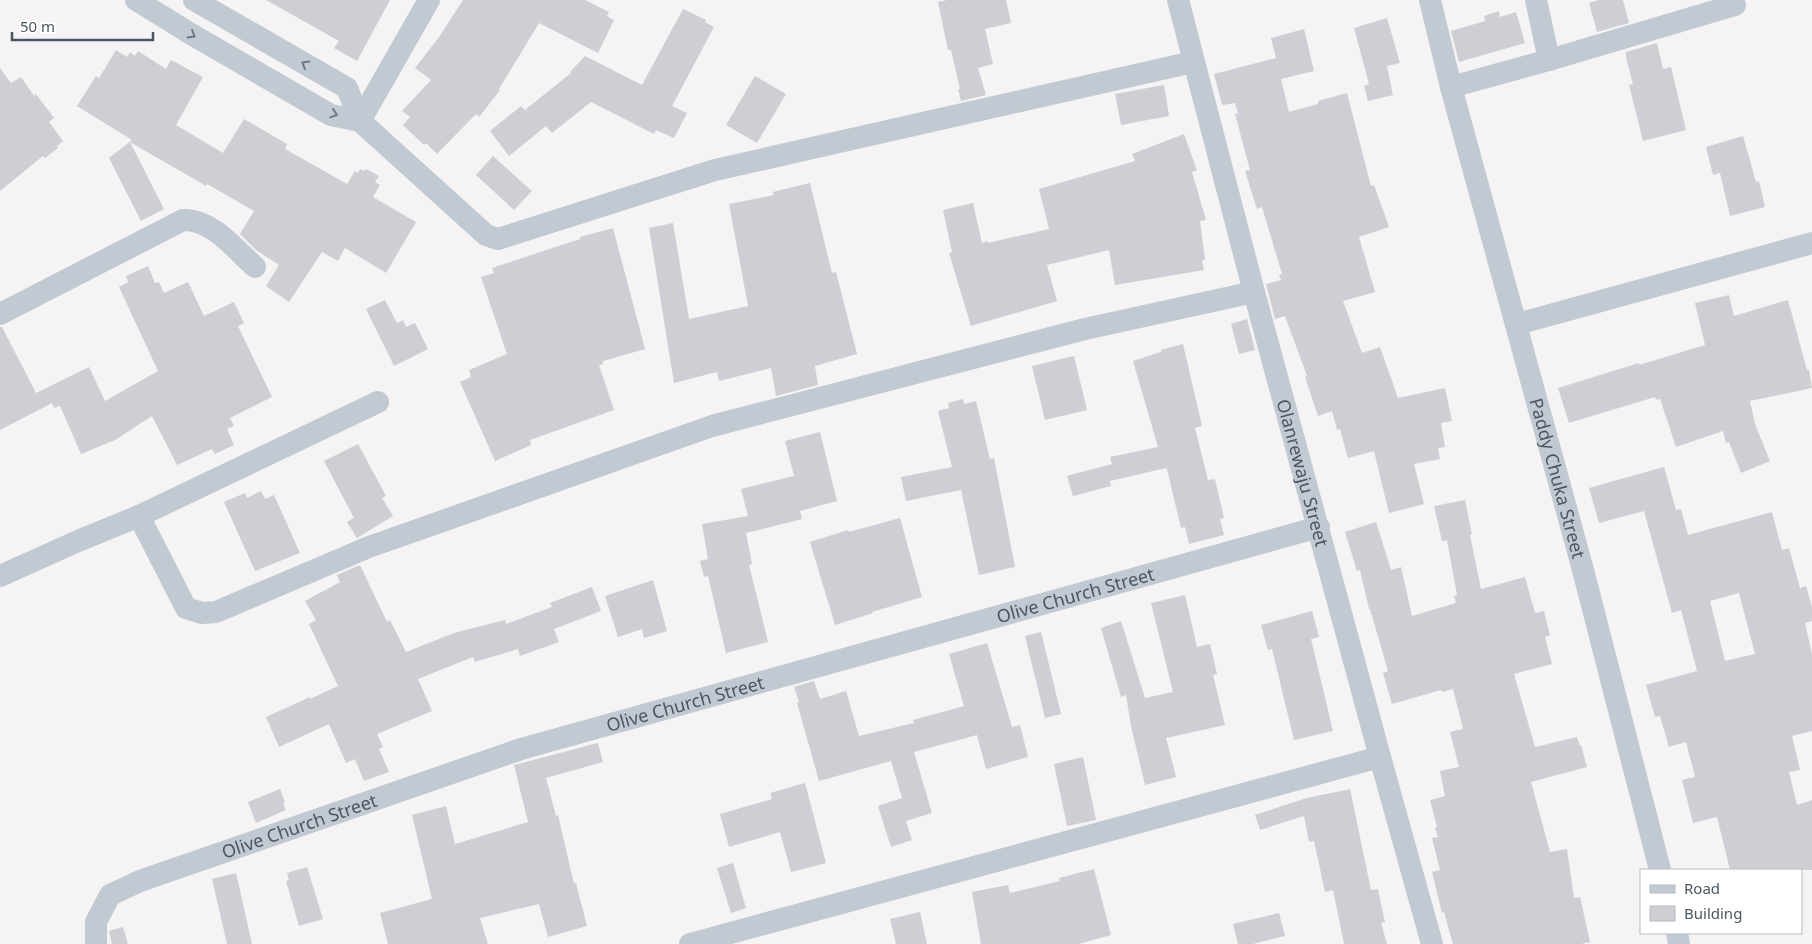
<svg xmlns="http://www.w3.org/2000/svg" width="1812" height="944" font-family="'Noto Sans',sans-serif">
<rect width="100%" height="100%" fill="#f5f3f3"/>
<g fill="#cdcfd5" fill-rule="evenodd">
<path d="M266 0H390L357 61 334 48 339 41Z"/>
<path d="M463 0H585L609 12 607 16 614 20 598 53 539 23 499 89 500 90 479 117 476 114 437 154 426 143 424 145 403 125 410 117 402 111 431 80 415 68 439 37Z"/>
<path d="M947 0H1006L1011 23 985 29 993 64 978 68 986 95 961 101 958 89H960L951 50H948L938 2Z"/>
<path d="M1599 0H1623L1629 23 1597 32 1589 3Z"/>
<path d="M683 9 706 20 705 22 714 27 672 106 687 113 674 138 656 130 654 134 591 102 552 133 546 126 509 156 490 131 521 106 525 110 571 73 570 72 585 56 642 85Z"/>
<path d="M1499 11 1500 17 1516 12 1525 43 1459 62 1451 31 1485 21 1484 16Z"/>
<path d="M1387 18 1400 63 1387 66 1393 95 1368 101 1364 86 1369 84 1354 28Z"/>
<path d="M1304 29 1314 71 1281 79 1289 112 1318 104V101L1347 93 1371 186 1374 185 1389 227 1359 237 1375 292 1343 301 1362 353 1380 347 1398 398 1445 388 1452 421 1441 423 1445 447 1438 448 1440 459 1414 464 1424 504 1389 513 1374 451 1348 458 1340 429 1337 430 1332 411 1318 416 1305 377 1307 376 1285 316 1275 319 1266 284 1281 280 1279 275 1282 274 1262 207 1257 209 1245 171 1250 170 1235 114 1238 113 1235 103 1222 105 1214 74 1276 58 1271 38Z"/>
<path d="M1657 43 1663 69 1671 67 1686 130 1643 141 1629 85 1633 84 1626 58V52Z"/>
<path d="M116 50 127 57 130 52 135 56 138 51 166 69 171 60 203 77 176 125 223 153 244 119 287 144 285 149 347 184 355 171 358 173 360 169 364 171 366 169 379 176 375 182 380 185 373 197 416 222 386 273 345 248 338 261 322 252 289 302 266 286 279 265 256 250 240 234 254 211 207 184 206 186 130 142 164 209 141 221 109 158 132 140 77 106 96 76 99 78Z"/>
<path d="M0 68 11 83 21 77 34 96 36 94 54 118 49 122 63 141 57 146 58 148 45 158 43 156 0 191Z"/>
<path d="M755 76 786 94 757 143 726 125Z"/>
<path d="M1164 85 1169 116 1121 125 1115 94Z"/>
<path d="M1184 134 1197 170 1192 172 1206 220 1200 221 1205 260H1202L1204 270 1115 285 1109 250 1047 265 1057 301 971 326 949 253 952 252 943 210 973 203 982 243 988 241V243L1049 229 1039 189 1135 161 1132 154Z"/>
<path d="M1743 136 1756 182 1759 181 1765 207 1730 216 1720 173 1713 175 1706 147Z"/>
<path d="M493 156 532 191 514 210 476 175Z"/>
<path d="M810 183 832 273 836 272 857 354 815 366 818 385 776 396 771 368 719 381 717 372 674 383 649 228 673 223 689 319 748 306 729 204 774 195 773 192Z"/>
<path d="M613 228 645 349 603 361V364L599 365 614 410 530 440 531 445 495 461 460 382 471 377 469 370 507 354 481 277 494 273 492 268 580 239V237Z"/>
<path d="M148 266 155 283 159 282 164 293 188 282 204 316 234 302 244 323 238 326 272 397 230 418 234 426 227 429 234 445 215 454 212 449 177 465 152 416 115 440 81 454 60 406 54 408 52 403 0 430V327H2L36 393 89 367 105 401 158 371 119 287 128 282 126 276Z"/>
<path d="M1729 295 1734 316 1788 300 1807 370H1809L1812 388 1750 401 1755 424 1770 461 1741 473 1729 442 1726 443 1723 431 1676 447 1660 399 1656 400 1655 397 1569 423 1558 388 1639 363V365L1705 345 1695 303Z"/>
<path d="M385 300 397 323 403 320 406 327 415 323 428 349 394 366 366 309Z"/>
<path d="M1247 319 1255 350 1239 354 1231 324Z"/>
<path d="M1183 344 1202 426 1195 428 1208 480 1215 479 1224 518 1220 519 1224 535 1189 544 1185 527 1181 528 1167 469 1166 468 1110 481 1111 486 1073 496 1067 476 1112 464 1110 457 1158 447 1133 361 1161 352V350Z"/>
<path d="M1074 356 1087 410 1045 420 1032 366Z"/>
<path d="M963 399 964 404 976 401 990 459 994 458 1015 567 979 575 961 490 906 501 901 477 952 467 938 411 949 408 948 403Z"/>
<path d="M820 432 837 501 800 511 802 519 746 533 752 564 749 565 768 642 726 653 708 576 704 577 700 561 708 559 702 524 748 516 741 489 794 476 785 441Z"/>
<path d="M358 444 386 496 382 498 393 516 357 538 347 522 354 518 324 461Z"/>
<path d="M1664 467 1676 510 1681 509 1688 535 1772 512 1782 550 1789 548 1800 588 1806 586 1812 607V621L1805 623 1812 654V731L1792 736 1800 770 1789 772 1797 805 1812 800V870H1730L1717 817 1693 823 1682 780 1695 777 1686 742 1669 747 1660 716 1655 717 1646 685 1697 671 1681 610 1672 613 1644 511 1599 523 1589 488ZM1739 593 1755 654 1725 661 1710 601Z"/>
<path d="M261 491 265 499 274 495 300 553 255 571 224 502 245 493 247 498Z"/>
<path d="M1465 500 1472 535H1470L1481 589 1525 577 1535 613 1544 611 1550 635 1545 637 1552 664 1514 674 1535 747 1577 737 1580 746 1581 745 1587 767 1531 782 1550 852 1567 849 1574 898 1580 897 1590 942 1581 944H1453L1444 912 1442 913 1432 872 1440 870 1432 838 1438 837 1435 828 1437 827 1430 800 1445 796 1440 771 1459 767 1450 732 1463 729 1453 689 1442 692 1441 690 1392 704 1383 673 1388 671 1370 609H1369L1360 570 1357 571 1345 532 1376 522 1391 570 1401 567 1412 616 1456 603 1454 596 1457 595 1447 540 1442 541 1434 506Z"/>
<path d="M900 518 922 597 872 612 873 613 835 625 810 542 848 530 849 532Z"/>
<path d="M360 565 387 622 390 620 406 652 454 633 505 620 506 624 552 607 550 603 592 587 601 611 554 629 559 642 520 656 518 649 475 662 473 657 418 679 432 711 377 734 383 747 379 749 389 772 364 781 355 759 346 763 329 724 279 747 266 717 310 697V699L338 686 309 624 316 620 305 601 340 582 337 575Z"/>
<path d="M653 580 667 631 644 638 642 629 618 637 605 596Z"/>
<path d="M1185 595 1197 647 1210 644 1217 674 1213 675 1225 725 1166 738 1176 777 1145 785 1131 726 1126 695 1121 697 1101 628 1121 621 1145 698 1173 692 1151 603Z"/>
<path d="M1312 611 1319 637 1311 639 1333 731 1294 740 1272 649 1268 650 1261 625Z"/>
<path d="M1041 632 1061 714 1045 718 1025 636Z"/>
<path d="M987 643 1012 727 1020 725 1028 757 986 769 977 735 914 752 932 813 906 821 912 840 891 847 878 806 902 798 891 761 819 781 797 703 799 702 794 687 814 681 820 699 846 691 859 736 914 723 913 720 964 706 949 654Z"/>
<path d="M598 743 603 762 546 778 556 816 558 815 574 884 576 883 587 926 548 937 539 904 480 918 488 944H388L380 913 432 899 412 815 446 806 455 844 528 822 514 765Z"/>
<path d="M1083 757 1096 820 1067 826 1054 764Z"/>
<path d="M805 783 826 863 791 872 780 832 729 847 720 814 772 799 770 793Z"/>
<path d="M280 789 285 802 283 803 286 810 256 823 248 802Z"/>
<path d="M1350 789 1371 890 1378 889 1385 922 1381 923 1387 944H1344L1333 890 1325 892 1314 841 1309 842 1304 816 1260 830 1255 815 1307 798Z"/>
<path d="M733 863 746 908 731 913 717 868Z"/>
<path d="M307 867 323 919 299 926 286 881 289 880 287 873Z"/>
<path d="M1094 869 1111 935 1078 944H981L972 892 1008 885 1010 893 1060 881 1059 878Z"/>
<path d="M236 873 252 944H227L212 879Z"/>
<path d="M920 912 927 944H896L890 919Z"/>
<path d="M1279 913 1285 936 1253 944H1238L1233 924Z"/>
<path d="M123 927 128 944H112L109 931Z"/>
</g>
<g fill="none" stroke-linecap="round" stroke-linejoin="round">
<g stroke="#c1cad2" stroke-width="22">
<path d="M136 0 191 34 331 115 360 121"/>
<path d="M194 0 347 88 360 121 486 235 498 239 715 170 1193 62"/>
<path id="s1" d="M1178 0 1254 292 1380 757 1432 944"/>
<path id="s2" d="M1430 0 1451 87 1583 570 1660 870"/>
<path d="M1536 0 1549 60"/>
<path d="M1451 87 1549 60 1735 5"/>
<path d="M360 121 429 0"/>
<path d="M0 314 183 220C212 219 235 249 255 267"/>
<path d="M1517 324 1812 243"/>
<path d="M139 516 186 608 202 613 216 612 369 547 712 426 1085 329 1254 292"/>
<path d="M0 576 78 541 139 516 378 402"/>
<path d="M1677 933 1679 944"/>
<path id="s3" d="M96 944V922L110 895 140 881 521 749 1319 527"/>
<path d="M690 944 1380 757"/>
</g>
</g>
<defs><path id="oneway-chevron" d="M-2-3.5L2.5 0L-2 3.5" fill="none" stroke-width="1.6" stroke-linecap="round" stroke-linejoin="round" transform="scale(1.25)"/></defs>
<g stroke="#6e7983">
<use href="#oneway-chevron" transform="translate(192 35) rotate(31)"/>
<use href="#oneway-chevron" transform="translate(305 64) rotate(-150)"/>
<use href="#oneway-chevron" transform="translate(334 114) rotate(19)"/>
</g>
<g text-anchor="middle" dominant-baseline="central" stroke-width="4" stroke-linejoin="round" paint-order="stroke">
<g font-size="18" fill="#4a5661" stroke="#fff">
<text stroke="none"><textPath href="#s1" startOffset="489">Olanrewaju Street</textPath></text>
<text stroke="none"><textPath href="#s2" startOffset="495">Paddy Chuka Street</textPath></text>
<text stroke="none"><textPath href="#s3" startOffset="1064">Olive Church Street</textPath></text>
<text stroke="none"><textPath href="#s3" startOffset="659">Olive Church Street</textPath></text>
<text stroke="none"><textPath href="#s3" startOffset="254">Olive Church Street</textPath></text>
</g>
</g>
<rect x="1640" y="869" width="162" height="65" fill="#ffffff" stroke="#b7bbc0"/>
<rect x="1650" y="885" width="25" height="8" fill="#c1cad2" stroke="#b7bbc0"/>
<text x="1684" y="894" font-size="15" fill="#4a5661">Road</text>
<rect x="1650" y="906" width="25" height="15" fill="#cdcfd5" stroke="#b7bbc0"/>
<text x="1684" y="919" font-size="15" fill="#4a5661">Building</text>
<path d="M12 32v8h141v-8" fill="none" stroke="#4a5661" stroke-width="2.5"/>
<text x="20" y="32" font-size="15" fill="#4a5661" stroke="#ffffff" stroke-width="4" paint-order="stroke">50 m</text>
</svg>
